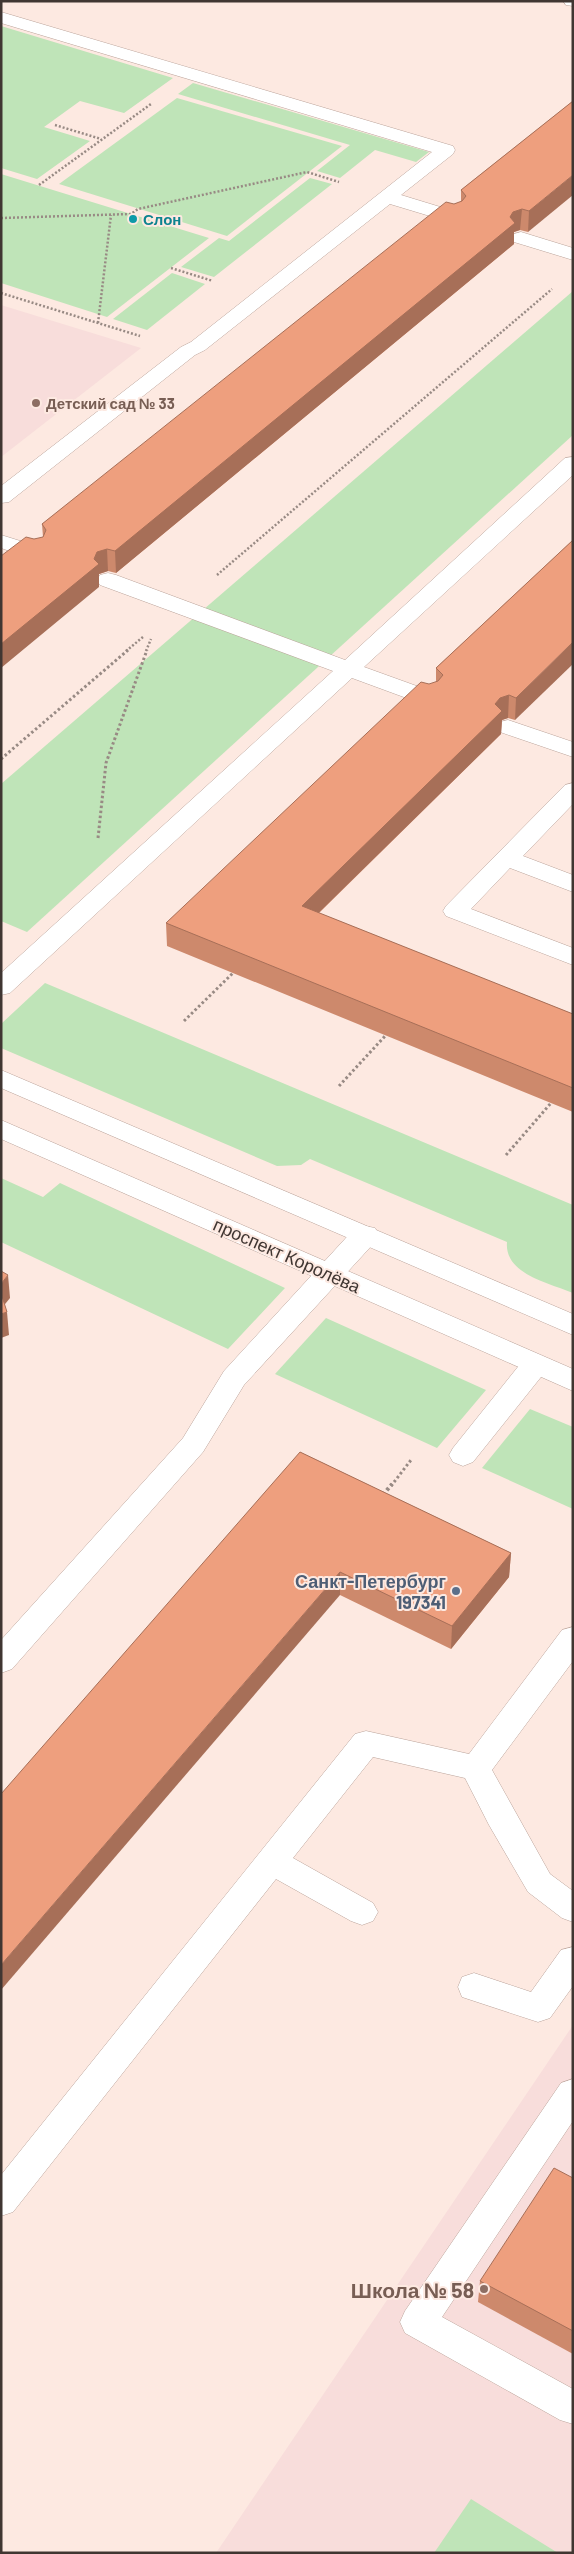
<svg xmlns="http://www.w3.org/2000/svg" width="574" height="2554" font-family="Barlow,sans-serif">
<rect width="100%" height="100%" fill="#fde9e1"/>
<g fill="#f8dddb">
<path d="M1 305 141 348 1 457Z"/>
<path d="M573 2025V2553H216Z"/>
</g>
<g fill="#bfe4b8">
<path d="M1 26 173 78 124 113 80 101 44 127 90 141 37 179 1 168Z"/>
<path d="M193 83 429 152 416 162 375 150 340 178 317 171 350 145 178 94Z"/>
<path d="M177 98 342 146 227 236 59 184Z"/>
<path d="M1 174 209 238 107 317 1 283Z"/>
<path d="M310 178 332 184 214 277 181 267 219 238 229 241Z"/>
<path d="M172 273 205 284 147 330 113 319Z"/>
<path d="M573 291V435L27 932 1 921V784Z"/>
<path d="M45 983 573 1205V1293C549 1283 504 1274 507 1242L310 1159 301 1165 277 1166 1 1048V1024Z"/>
<path d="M1 1178 43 1197 60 1183 285 1288 228 1349 1 1242Z"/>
<path d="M326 1318 486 1390 437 1448 275 1374Z"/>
<path d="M530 1409 573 1427V1509L482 1468Z"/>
<path d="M471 2499 558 2553H434Z"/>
</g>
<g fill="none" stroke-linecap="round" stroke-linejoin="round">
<g stroke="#bba49b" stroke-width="1">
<g id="service">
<path d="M1 12 453 146 455 150 453 154 401 195 460 213 463 217 460 221 453 223 390 204 205 350 195 355 9 502 1 503V486L181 347 191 342 432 152 1 23Z"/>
<path d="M521 232 573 248V260L514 242 511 238 514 234Z"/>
<path d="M573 457V475L364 667 436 693 440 698 436 703 428 705 420 703 352 678 10 993 1 995V973L333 671 100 585 97 580 100 575 108 573 116 575 345 660 565 458Z"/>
<path d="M1 535 43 548 46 553 43 558 35 560 1 548Z"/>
<path d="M508 720 573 742V757L500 732 496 727 500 722Z"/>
<path d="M573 783V804L523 856 573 875V892L510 868 471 909 573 948V965L446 916 443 911 446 906 565 785Z"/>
<path d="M365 1226 375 1228 379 1235 375 1242 244 1385 203 1452 12 1669 1 1673V1640L183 1438 224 1371 355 1228Z"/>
<path d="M535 1355 545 1358 549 1365 545 1372 473 1462 463 1466 453 1462 449 1455 453 1448 525 1358Z"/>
<path d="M573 1627V1661L492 1770 550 1874 573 1891V1922L562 1918 528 1892 489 1825 465 1778 373 1757 293 1858 373 1903 378 1912 373 1921 362 1925 351 1921 276 1879 13 2212 1 2216V2175L355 1734 366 1731 469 1754 562 1630Z"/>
<path d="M573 1947V1986L550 2018 538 2022 462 1997 458 1987 462 1977 474 1973 531 1992 561 1950Z"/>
<path d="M573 2079V2121L442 2317 573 2389V2424L560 2420 405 2333 400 2322 405 2311 561 2083Z"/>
</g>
</g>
<g stroke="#bba49b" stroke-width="1">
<path id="minor" d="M563 1H573V6L566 5Z"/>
</g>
<g stroke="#bba49b" stroke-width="1">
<g id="tertiary">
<path d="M1 1070 573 1314V1335L1 1088Z"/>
<path d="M1 1120 573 1369V1391L1 1139Z"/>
</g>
</g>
<g stroke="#988a84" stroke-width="2.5" stroke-dasharray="2 2" stroke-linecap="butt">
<path d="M55 125 101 139"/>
<path d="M39 185 151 104"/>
<path d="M1 218 131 214 138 209 307 172 339 182"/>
<path d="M171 268 213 281"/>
<path d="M1 293 140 336"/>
<path d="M98 323 111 215"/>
<path d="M217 575 552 289"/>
<path d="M126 651 143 637"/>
<path d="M146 651 151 639"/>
</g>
<g stroke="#988a84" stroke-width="3" stroke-dasharray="2.5 2.5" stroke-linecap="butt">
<path d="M1 759 128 650"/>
<path d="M98 838 106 763 147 650"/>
<path d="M184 1021 233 973"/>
<path d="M339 1086 386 1035"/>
<path d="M506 1155 551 1103"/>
<path d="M391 1486 411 1460"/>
</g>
<path stroke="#988a84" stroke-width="4" stroke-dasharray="3 3" stroke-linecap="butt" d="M383 1495 392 1484"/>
<use href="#service" fill="#fff" fill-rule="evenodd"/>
<use href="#minor" fill="#fff" fill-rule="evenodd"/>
<use href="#tertiary" fill="#fff" fill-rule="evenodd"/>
</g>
<g fill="#cd896c">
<path d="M573 101 528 232 520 230 514 232V244L116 573 108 571 99 574V587L43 537 42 524 454 204 461 202V190Z"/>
<path d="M573 540 515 720 508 718 502 720 501 734 319 913 573 1014V1112L167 946 166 923 436 682V668Z"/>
<path d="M300 1452 511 1553 509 1577 451 1649 340 1595Z"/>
<path d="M573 2178V2354L478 2302 480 2281Z"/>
</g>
<g fill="#a76f58">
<path d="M573 175V195L528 232 529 211Z"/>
<path d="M522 209 520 230 514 232V244L116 573 115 551 510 217 513 212Z"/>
<path d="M107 549 108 571 99 574V587L1 668V644L94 559 97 552Z"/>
<path d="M573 642V664L515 720 516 698Z"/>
<path d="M509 695 508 718 502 720 501 734 302 929V906L495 704 500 698Z"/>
<path d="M8 1275 10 1298 1 1309V1284Z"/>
<path d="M7 1312 9 1335 1 1338V1314Z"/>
<path d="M511 1553 509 1577 451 1649 452 1626Z"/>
<path d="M340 1572V1595L1 1990V1965Z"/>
</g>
<g fill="#ee9f7e" stroke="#a76f58">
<path d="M573 101V175L529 211 522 209 513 212 510 217 515 223 115 551 107 549 97 552 94 559 99 564 1 644V556L26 537 34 539 43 537 46 530 42 524 446 202 454 204 462 201 466 196 461 190Z"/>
<path d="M573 540V642L516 698 509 695 500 698 495 704 502 711 302 906 573 1014V1088L166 923 421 682 429 684 438 681 443 675 436 668Z"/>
<path d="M1 1271 8 1275 1 1284Z"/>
<path d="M1 1293 7 1312 1 1314Z"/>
<path d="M300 1452 511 1553 452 1626 340 1572 1 1965V1794Z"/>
<path d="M554 2168 573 2178V2331L480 2281Z"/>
</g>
<circle fill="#0f9aa8" stroke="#fde9e1" stroke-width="2" cx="133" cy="219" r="5"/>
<g fill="#8d6e63" stroke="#fde9e1" stroke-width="2">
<circle cx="36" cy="403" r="5"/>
<circle cx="484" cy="2289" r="5"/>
</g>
<circle fill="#5c6f8a" stroke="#fde9e1" stroke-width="2" cx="456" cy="1591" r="5"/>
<g text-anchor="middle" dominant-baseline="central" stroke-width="4" stroke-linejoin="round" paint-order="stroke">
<g font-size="15" font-weight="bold" fill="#0d838f" stroke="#fde9e1" text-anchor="start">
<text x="143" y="219">Слон</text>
</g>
<g font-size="15" font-weight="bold" fill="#785e54" stroke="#fde9e1" text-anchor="start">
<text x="46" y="403">Детский сад № 33</text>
</g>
<g font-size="18" fill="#403632" stroke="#fde9e1">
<text transform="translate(287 1255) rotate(24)">проспект Королёва</text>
</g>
<g font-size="18" font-weight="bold" fill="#4e5e75" stroke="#fde9e1" text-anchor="end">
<text x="446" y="1581">Санкт-Петербург<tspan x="446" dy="21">197341</tspan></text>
</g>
<g font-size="21" font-weight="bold" fill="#785e54" stroke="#fde9e1" text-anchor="end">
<text x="474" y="2289">Школа № 58</text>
</g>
</g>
<rect width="574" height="2554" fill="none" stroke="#403632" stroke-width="5"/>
</svg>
